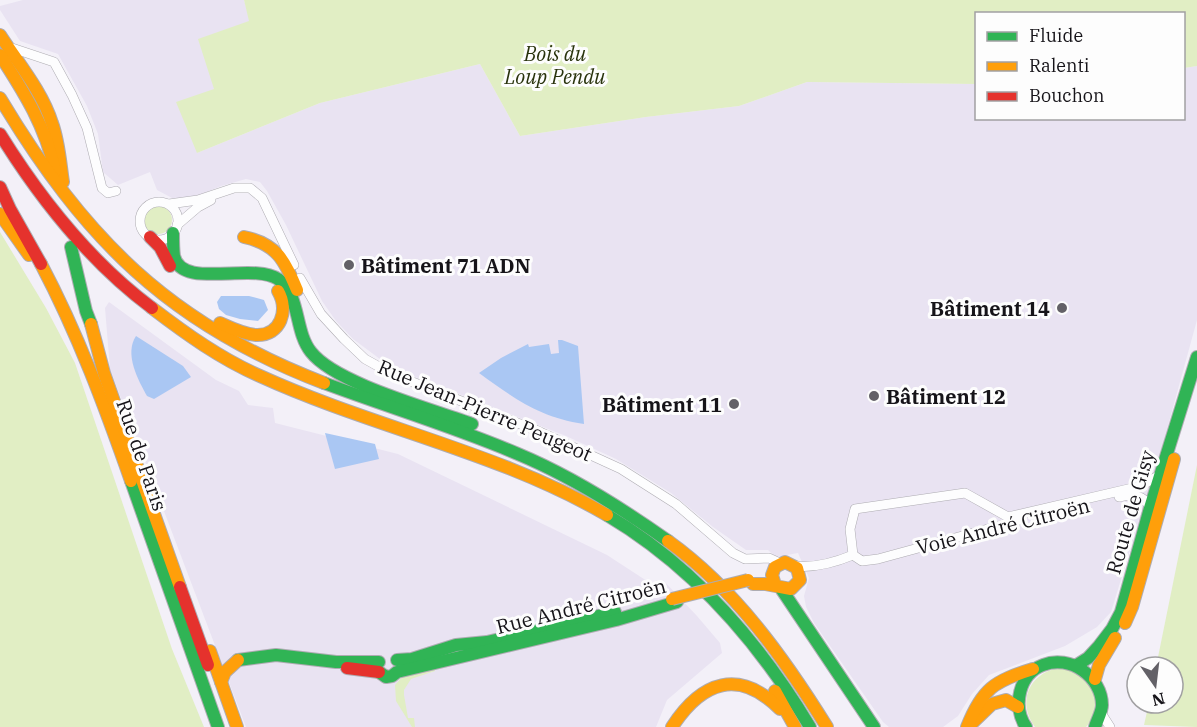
<svg xmlns="http://www.w3.org/2000/svg" width="1197" height="727" font-family="'IBM Plex Serif',serif">
<rect width="100%" height="100%" fill="#f3f0f8"/>
<g fill="#e9e3f2">
<path d="M23 0H244L250 21 214 89 197 153 320 103 480 64 520 136 646 117 739 106 807 82 976 84V118H1184V68L1197 66V320L1166 433 1111 612 1097 627 1065 646 989 675 972 694 958 716 943 727H889L883 722 814 623 806 607 804 596 809 578 798 553 776 557 768 550H746L713 527 671 493 616 459 566 436 400 371 384 362 353 339 336 321 322 301 286 225 267 191 260 182 246 179 221 186 193 198 174 199 157 190 150 172 118 185 103 172 98 134 87 106 58 54 20 41 0 10V6Z"/>
<path d="M109 302 216 380 239 391 248 405 273 408 275 423 398 454 607 555 650 583 663 580 697 616 720 643 722 653 667 700 656 727H246L110 369 105 308Z"/>
</g>
<g fill="#e1eec4">
<path d="M244 0H1197V66L1184 68V14H976V84L807 82 739 106 646 117 520 136 480 64 320 103 197 153 176 102 214 89 198 39 249 21Z"/>
<circle cx="158" cy="220" r="14"/>
<path d="M0 232 46 308 75 363 172 649 204 727H0Z"/>
<path d="M1197 465V727L1144 725 1149 703H1173V667H1156Z"/>
<path d="M434 667 435 671 411 679 404 690V695L408 718H414L415 727H412L396 701 395 685 403 676Z"/>
<path d="M1058 668C1089 669 1107 702 1086 727H1035C1017 703 1028 674 1058 668Z"/>
</g>
<g fill="#aac7f3">
<path d="M221 296H249L264 300 268 310 258 321 240 319 226 315 219 309 217 302Z"/>
<path d="M136 336 183 366 191 377 154 399 147 396C138 380 124 354 136 336Z"/>
<path d="M558 340H562L578 346 584 424C539 417 515 399 479 373L501 358 528 344 529 347 549 344 551 354 559 353Z"/>
<path d="M325 433 375 444 379 459 335 469Z"/>
</g>
<g fill="none" stroke-linecap="round" stroke-linejoin="round">
<g stroke="#aeacb2" stroke-width="10">
<g id="street">
<path d="M9 47 54 62 72 95 87 128 102 188 108 193 116 191"/>
<circle cx="159" cy="221" r="19"/>
<path d="M169 204 198 200 234 188H250L262 198 294 265"/>
<path d="M177 225 198 207 211 200"/>
<path d="M300 278 321 314 344 339 365 359 392 374 538 431 621 469 676 504 733 553 745 559 769 558 780 563"/>
<path d="M1119 497C1132 494 1144 494 1150 508"/>
<path d="M853 555 862 561 878 559 1017 521"/>
<path d="M796 566C815 568 836 562 853 555L850 529 855 509 965 493 1008 517 1141 486 1161 474"/>
<path d="M1101 713 1110 727"/>
</g>
</g>
<g stroke="#aeacb2" stroke-width="14">
<g id="fast">
<path d="M173 233C173 240 173 249 174 256 181 290 252 262 278 279 301 295 294 331 311 352 336 384 432 409 472 424"/>
<path d="M71 247 86 311 91 324"/>
<path d="M324 383C388 407 455 427 518 454 571 476 620 507 668 541"/>
<path d="M131 481 218 727"/>
<path d="M607 515C693 566 759 642 810 727"/>
<path d="M782 590 874 727"/>
<path d="M238 660 276 655 336 662H379"/>
<path d="M397 660 412 659 456 645 487 642 615 612"/>
<path d="M1077 665 1088 658 1099 646 1112 629 1121 612 1150 508 1197 357"/>
<path d="M379 672 386 677 392 676 397 672 616 620 677 602"/>
<path d="M1026 727C1012 706 1019 674 1043 665 1070 654 1102 677 1102 705 1102 712 1097 720 1095 727"/>
</g>
</g>
<g stroke="#aeacb2" stroke-width="14">
<g id="slow">
<path d="M0 35C18 63 42 91 52 123 59 142 60 162 63 182"/>
<path d="M0 55C24 92 46 127 55 171"/>
<path d="M0 98C84 238 169 324 324 383"/>
<path d="M0 214 29 255"/>
<path d="M244 237C277 244 285 261 297 290"/>
<path d="M41 264C78 334 105 407 131 481"/>
<path d="M152 308C186 334 221 359 260 376 374 428 499 452 607 515"/>
<path d="M220 323C231 328 243 334 256 335 281 336 289 310 278 291"/>
<path d="M91 324 104 373 180 587"/>
<path d="M668 541C735 589 784 658 827 727"/>
<path d="M753 584H765L791 589 800 580 797 568 785 562 775 567 772 575 775 585"/>
<path d="M1125 623 1132 607 1174 459"/>
<path d="M210 651 237 727"/>
<path d="M1095 679 1099 665 1115 638"/>
<path d="M221 682 225 672 238 660"/>
<path d="M775 691 795 727"/>
<path d="M969 726 992 704 1006 700 1018 707"/>
<path d="M672 727C702 681 739 668 780 709"/>
<path d="M967 727C982 689 994 681 1033 669"/>
</g>
</g>
<g stroke="#aeacb2" stroke-width="14">
<g id="jam">
<path d="M0 134C41 200 89 261 152 308"/>
<path d="M0 187 10 209 41 264"/>
<path d="M150 237 160 247 170 266"/>
<path d="M180 587 208 665"/>
<path d="M347 668 379 672"/>
</g>
</g>
<use href="#street" stroke="#fdfdfe" stroke-width="9"/>
<use href="#fast" stroke="#30b455" stroke-width="12"/>
<use href="#slow" stroke="#ff9f0a" stroke-width="12"/>
<use href="#jam" stroke="#e5322d" stroke-width="12"/>
<g stroke="#aeacb2" stroke-width="14" stroke-linecap="butt">
<path id="slow-bridge" d="M672 599 748 580"/>
</g>
<use href="#slow-bridge" stroke="#ff9f0a" stroke-width="12"/>
</g>
<g fill="#636167" stroke="#fdfdfd" stroke-width="2">
<circle cx="349" cy="265" r="6"/>
<circle cx="1062" cy="308" r="6"/>
<circle cx="874" cy="396" r="6"/>
<circle cx="734" cy="404" r="6"/>
</g>
<g text-anchor="middle" dominant-baseline="central" stroke-width="6" stroke-linejoin="round" paint-order="stroke">
<g font-size="20" font-style="italic" fill="#29330c" stroke="#fdfdfd">
<text x="555" y="53">Bois du<tspan x="555" dy="23">Loup Pendu</tspan></text>
</g>
<g font-size="20" font-weight="bold" fill="#161419" stroke="#fdfdfd" text-anchor="start">
<text x="361" y="265">Bâtiment 71 ADN</text>
<text x="1050" y="308" text-anchor="end">Bâtiment 14</text>
<text x="886" y="396">Bâtiment 12</text>
<text x="722" y="404" text-anchor="end">Bâtiment 11</text>
</g>
<g font-size="20" fill="#161419" stroke="#fdfdfd">
<text transform="translate(485 410) rotate(23)">Rue Jean-Pierre Peugeot</text>
<text transform="translate(142 455) rotate(71)">Rue de Paris</text>
<text transform="translate(1130 512) rotate(-74)">Route de Gisy</text>
<text transform="translate(1003 526) rotate(-14)">Voie André Citroën</text>
<text transform="translate(581 606) rotate(-14)">Rue André Citroën</text>
</g>
</g>
<rect x="975" y="12" width="210" height="108" fill="#fdfdfd" stroke="#a1a0a2" stroke-width="1.5"/>
<rect x="987" y="32" width="30" height="9" fill="#30b455" stroke="#a1a0a2" stroke-width="1.5"/>
<text x="1029" y="42" font-size="18" fill="#161419">Fluide</text>
<rect x="987" y="62" width="30" height="9" fill="#ff9f0a" stroke="#a1a0a2" stroke-width="1.5"/>
<text x="1029" y="72" font-size="18" fill="#161419">Ralenti</text>
<rect x="987" y="92" width="30" height="9" fill="#e5322d" stroke="#a1a0a2" stroke-width="1.5"/>
<text x="1029" y="102" font-size="18" fill="#161419">Bouchon</text>
<g transform="translate(1155 685) rotate(166)"><circle r="28" fill="#fdfdfd" stroke="#a1a0a2" stroke-width="1.5"/>
<path d="M0-4.5L10 22L0 15L-10 22Z" fill="#636167"/>
<text y="-9" font-size="16" font-weight="bold" text-anchor="middle" fill="#161419">N</text>
</g>
</svg>
